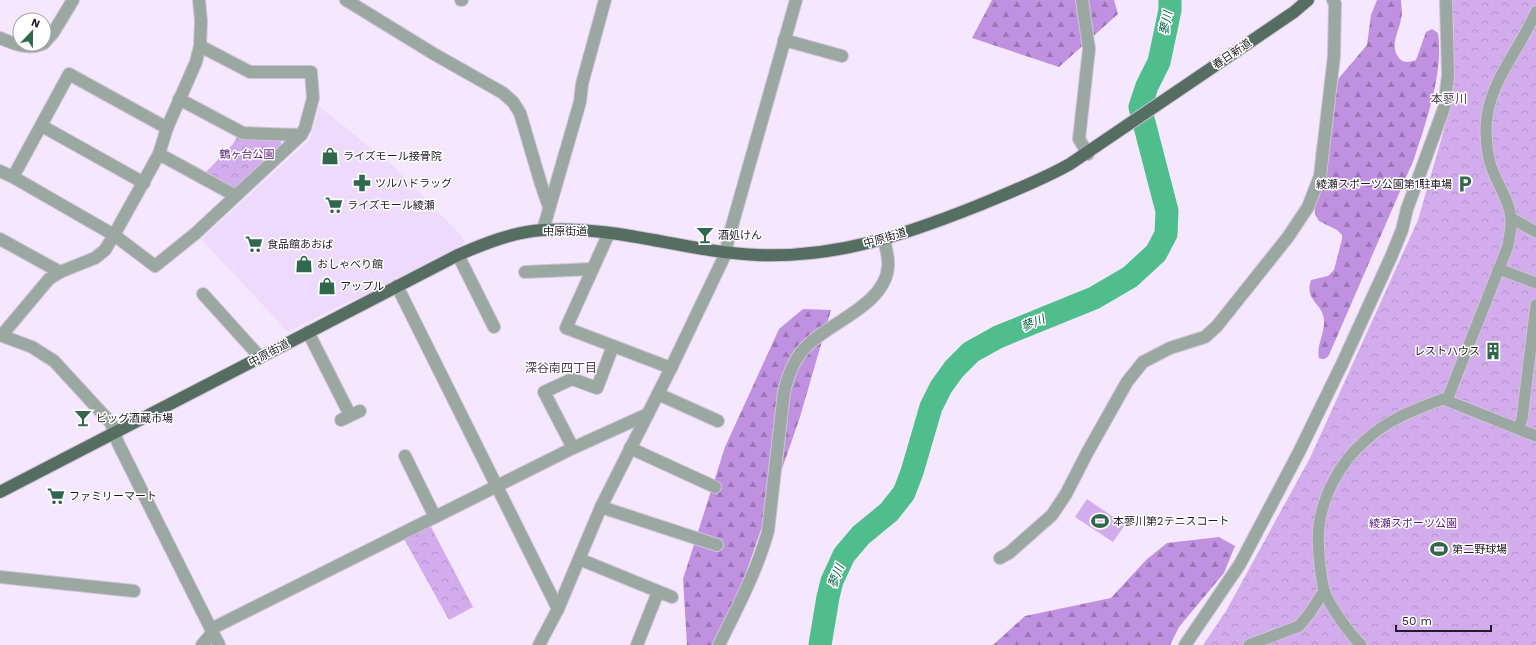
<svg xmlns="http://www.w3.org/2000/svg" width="1536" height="645" font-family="'Work Sans','Noto Sans JP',sans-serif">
<defs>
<pattern id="forest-firs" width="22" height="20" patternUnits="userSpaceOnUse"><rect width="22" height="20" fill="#c191e1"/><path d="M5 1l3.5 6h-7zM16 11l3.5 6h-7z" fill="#9c76b6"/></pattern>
<pattern id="park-crowns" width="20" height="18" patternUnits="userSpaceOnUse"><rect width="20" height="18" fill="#d2aced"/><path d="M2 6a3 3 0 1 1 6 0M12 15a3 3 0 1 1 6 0" fill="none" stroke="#b493cb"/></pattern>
</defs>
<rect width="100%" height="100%" fill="#f5e8fe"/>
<path fill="#eedafd" d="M319 106 394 167 462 236 465 243 363 296 341 305 288 332 201 239 310 140Z"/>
<g fill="url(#forest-firs)">
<path d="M992 0H1114L1118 14 1059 67 972 38Z"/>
<path d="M1377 0H1401C1401 6 1403 13 1401 19 1399 32 1389 46 1399 58 1404 64 1410 62 1416 60L1426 32 1432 29 1438 33C1444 72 1426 122 1414 159L1329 355C1326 359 1324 360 1319 358 1316 346 1325 333 1324 320 1323 303 1304 301 1311 280L1328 276 1334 270 1342 239V235L1337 230 1319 221 1315 214 1313 190 1316 148 1325 104 1339 78 1367 45 1371 15Z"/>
<path d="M803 309 831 310 800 417 721 645H687L683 579 725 447 779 329Z"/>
<path d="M1219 537 1235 546 1224 573 1179 627 1170 645H993L1025 616 1111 598 1146 560 1167 543Z"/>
</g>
<g fill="url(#park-crowns)">
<path d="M1452 0H1536V645H1203L1226 611 1310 458 1418 220 1450 109 1454 80V29Z"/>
<path d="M238 134 280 139 282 146 274 152 238 187 231 188 205 173 233 144Z"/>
<path d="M429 523 473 607 449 620 403 537Z"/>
</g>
<path fill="#d2aced" d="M1087 499 1125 525 1113 542 1075 517Z"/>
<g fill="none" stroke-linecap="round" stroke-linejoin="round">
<path stroke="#4fbd8c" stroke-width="23" d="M820 645 828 597 832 581 844 555 861 535 889 512 904 493 912 472 931 407 941 387 954 369 971 352 998 337 1094 298 1130 277 1156 253 1166 234 1167 211 1140 107 1147 86 1159 62 1170 10V0"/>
<g stroke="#cfc3d7" stroke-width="13">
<g id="pedestrian">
<path d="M1511 218 1536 232"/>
<path d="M1498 270 1504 271 1536 283"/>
<path d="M1447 400 1508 246C1509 237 1512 227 1511 218 1509 197 1493 179 1489 159 1475 95 1512 65 1536 12"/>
<path d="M1518 429 1522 419 1536 305"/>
<path d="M1249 645 1299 626 1309 614 1324 591"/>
<path d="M1361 645C1350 634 1328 604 1324 590 1322 582 1321 573 1320 566 1319 553 1317 539 1319 526 1323 494 1341 461 1366 440 1389 419 1414 410 1443 399L1536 436"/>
</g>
</g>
<g stroke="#cfc3d7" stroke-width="14">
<g id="minor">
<path d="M346 0 434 54 503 93 513 102 520 113 541 184 549 207"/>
<path d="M461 0H462"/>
<path d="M1082 0 1089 49 1079 139 1088 154"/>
<path d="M0 38C14 44 28 50 42 44"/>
<path d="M784 40 842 56"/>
<path d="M44 43 53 33 73 0"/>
<path d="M179 99 243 133 301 135"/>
<path d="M42 126 144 183"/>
<path d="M159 154 236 196"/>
<path d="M0 171 13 177 114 235 155 266 196 233 301 135 305 128 313 98 311 72H250L200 46"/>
<path d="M13 177 69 74 167 128"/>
<path d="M609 233 566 328 671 368"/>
<path d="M0 239 60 272"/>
<path d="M458 255 494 327"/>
<path d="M525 272 592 269"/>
<path d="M397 286 558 609"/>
<path d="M203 294 260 357"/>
<path d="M308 332 350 415"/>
<path d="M0 335 32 347 54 361 111 423 118 443 219 645"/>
<path d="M2 335 49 279 60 272 95 258 105 250 114 235 159 154 167 128 196 62 200 46 201 21 199 0"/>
<path d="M658 394 718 421"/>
<path d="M341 420 360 411"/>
<path d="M573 448 544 392 572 379 597 388 613 346"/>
<path d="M630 448 715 487"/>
<path d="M405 456 435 517"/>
<path d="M601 507 717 545"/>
<path d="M1000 558 1009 553 1052 515 1066 494 1087 453 1127 382 1143 362 1170 348 1205 337 1217 326 1288 237 1308 207 1320 176 1334 56 1335 4 1333 0"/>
<path d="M579 559 672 597"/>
<path d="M0 577 134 591"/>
<path d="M211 629 573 448 648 414"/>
<path d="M202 645 213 632"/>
<path d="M539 645 558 609 601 507 671 368 726 253 728 240 796 0"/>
<path d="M637 645 658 592"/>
<path d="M719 645C737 608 757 571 768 531L784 392C788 375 795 356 809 344 833 321 885 304 888 267 889 258 886 248 884 240"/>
</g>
</g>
<g stroke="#cfc3d7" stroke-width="14">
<g id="tertiary">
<path d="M543 230 580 102 582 84 605 0"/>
<path d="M1185 645 1240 564 1299 452 1342 364 1391 257 1402 230 1407 209 1444 108 1448 75 1446 0"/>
</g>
</g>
<g stroke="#cfc3d7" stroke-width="14">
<path id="primary" d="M0 492 458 255C486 243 513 232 543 230 616 225 686 252 758 255 837 258 904 235 977 206 1008 193 1040 181 1070 164L1294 12 1308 0"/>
</g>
<use href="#pedestrian" stroke="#9ba8a1" stroke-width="11"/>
<use href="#minor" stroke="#9ba8a1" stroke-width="12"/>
<use href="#tertiary" stroke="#9ba8a1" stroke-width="12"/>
<use href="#primary" stroke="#566e61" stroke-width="12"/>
</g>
<defs>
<g id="shop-bare" transform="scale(1.38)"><path d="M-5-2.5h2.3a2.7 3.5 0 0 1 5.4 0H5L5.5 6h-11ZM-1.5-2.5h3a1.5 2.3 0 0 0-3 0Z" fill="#30674d" stroke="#fff" stroke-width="2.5" paint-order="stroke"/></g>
<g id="pharmacy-bare" transform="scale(1.38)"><path d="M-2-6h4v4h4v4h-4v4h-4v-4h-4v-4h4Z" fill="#30674d" stroke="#fff" stroke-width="2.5" paint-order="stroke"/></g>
<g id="parking-bare" transform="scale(1.38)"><path d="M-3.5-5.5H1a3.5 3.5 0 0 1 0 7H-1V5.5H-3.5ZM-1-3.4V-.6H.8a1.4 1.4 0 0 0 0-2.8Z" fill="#30674d" stroke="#fff" stroke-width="2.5" paint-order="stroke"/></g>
<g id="supermarket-bare" transform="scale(1.38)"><path d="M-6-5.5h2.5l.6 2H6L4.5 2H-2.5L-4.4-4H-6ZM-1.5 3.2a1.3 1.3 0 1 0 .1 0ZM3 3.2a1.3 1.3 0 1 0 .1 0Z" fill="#30674d" stroke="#fff" stroke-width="2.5" paint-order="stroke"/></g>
<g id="bar-bare" transform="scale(1.38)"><path d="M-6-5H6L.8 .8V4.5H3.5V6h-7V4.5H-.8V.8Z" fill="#30674d" stroke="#fff" stroke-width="2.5" paint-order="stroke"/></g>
<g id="building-bare" transform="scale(1.38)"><path d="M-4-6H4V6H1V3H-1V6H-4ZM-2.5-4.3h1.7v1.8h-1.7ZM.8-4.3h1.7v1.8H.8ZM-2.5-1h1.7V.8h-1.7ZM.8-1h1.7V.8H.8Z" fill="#30674d" stroke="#fff" stroke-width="2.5" paint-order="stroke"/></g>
<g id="stadium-bare" transform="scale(1.38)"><path d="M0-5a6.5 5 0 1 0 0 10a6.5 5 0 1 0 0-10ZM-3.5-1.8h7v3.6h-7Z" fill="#30674d" stroke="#fff" stroke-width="2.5" paint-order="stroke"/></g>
</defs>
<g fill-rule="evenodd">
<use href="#shop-bare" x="330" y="156"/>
<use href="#pharmacy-bare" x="362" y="183"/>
<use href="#parking-bare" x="1465" y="184"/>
<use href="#supermarket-bare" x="334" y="205"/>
<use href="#bar-bare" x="705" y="235"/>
<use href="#supermarket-bare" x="254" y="244"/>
<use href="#shop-bare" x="304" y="264"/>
<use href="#shop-bare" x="327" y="286"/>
<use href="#building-bare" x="1493" y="351"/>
<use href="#bar-bare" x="83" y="418"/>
<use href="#supermarket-bare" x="56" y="496"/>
<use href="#stadium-bare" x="1100" y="521"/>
<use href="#stadium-bare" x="1439" y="549"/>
</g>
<g text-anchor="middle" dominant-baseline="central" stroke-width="3" stroke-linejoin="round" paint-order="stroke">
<g font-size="11" fill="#221c26" stroke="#fff">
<text transform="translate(1232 54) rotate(-34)">春日新道</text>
<text x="565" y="231">中原街道</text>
<text transform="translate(885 238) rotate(-16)">中原街道</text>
<text transform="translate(269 353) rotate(-28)">中原街道</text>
</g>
<g font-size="11" fill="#5a1c7a" stroke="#fff">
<text x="247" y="154">鶴ヶ台公園</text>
<text x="1413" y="523">綾瀬スポーツ公園</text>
</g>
<g font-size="11" fill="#221c26" stroke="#fff" text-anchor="start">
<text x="343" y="156">ライズモール接骨院</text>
<text x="375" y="183">ツルハドラッグ</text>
<text x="1452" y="184" text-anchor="end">綾瀬スポーツ公園第1駐車場</text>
<text x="347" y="205">ライズモール綾瀬</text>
<text x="718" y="235">酒処けん</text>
<text x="267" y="244">食品館あおば</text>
<text x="317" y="264">おしゃべり館</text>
<text x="340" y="286">アップル</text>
<text x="1480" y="351" text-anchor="end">レストハウス</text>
<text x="96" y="418">ビッグ酒蔵市場</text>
<text x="69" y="496">ファミリーマート</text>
<text x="1113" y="521">本蓼川第2テニスコート</text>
<text x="1452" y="549">第二野球場</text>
</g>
<g font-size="12" font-style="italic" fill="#005a3b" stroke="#fff">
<text transform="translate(1166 23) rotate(-80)">蓼川</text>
<text transform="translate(1033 323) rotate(-22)">蓼川</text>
<text transform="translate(836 576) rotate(-69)">蓼川</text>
</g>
<g font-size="12" fill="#4b3e55" stroke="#fff">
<text x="1449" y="99">本蓼川</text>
<text x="561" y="368">深谷南四丁目</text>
</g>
</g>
<g transform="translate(32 32) rotate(22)"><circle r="19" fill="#ffffff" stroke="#a7a4a8"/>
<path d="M0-3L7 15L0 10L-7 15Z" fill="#30674d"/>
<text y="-6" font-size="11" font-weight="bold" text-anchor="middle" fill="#221c26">N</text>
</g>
<path d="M1396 625v6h95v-6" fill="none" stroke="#221c26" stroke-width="2"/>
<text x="1402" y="625" font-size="12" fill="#221c26" stroke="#ffffff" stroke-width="3" paint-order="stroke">50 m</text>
</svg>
